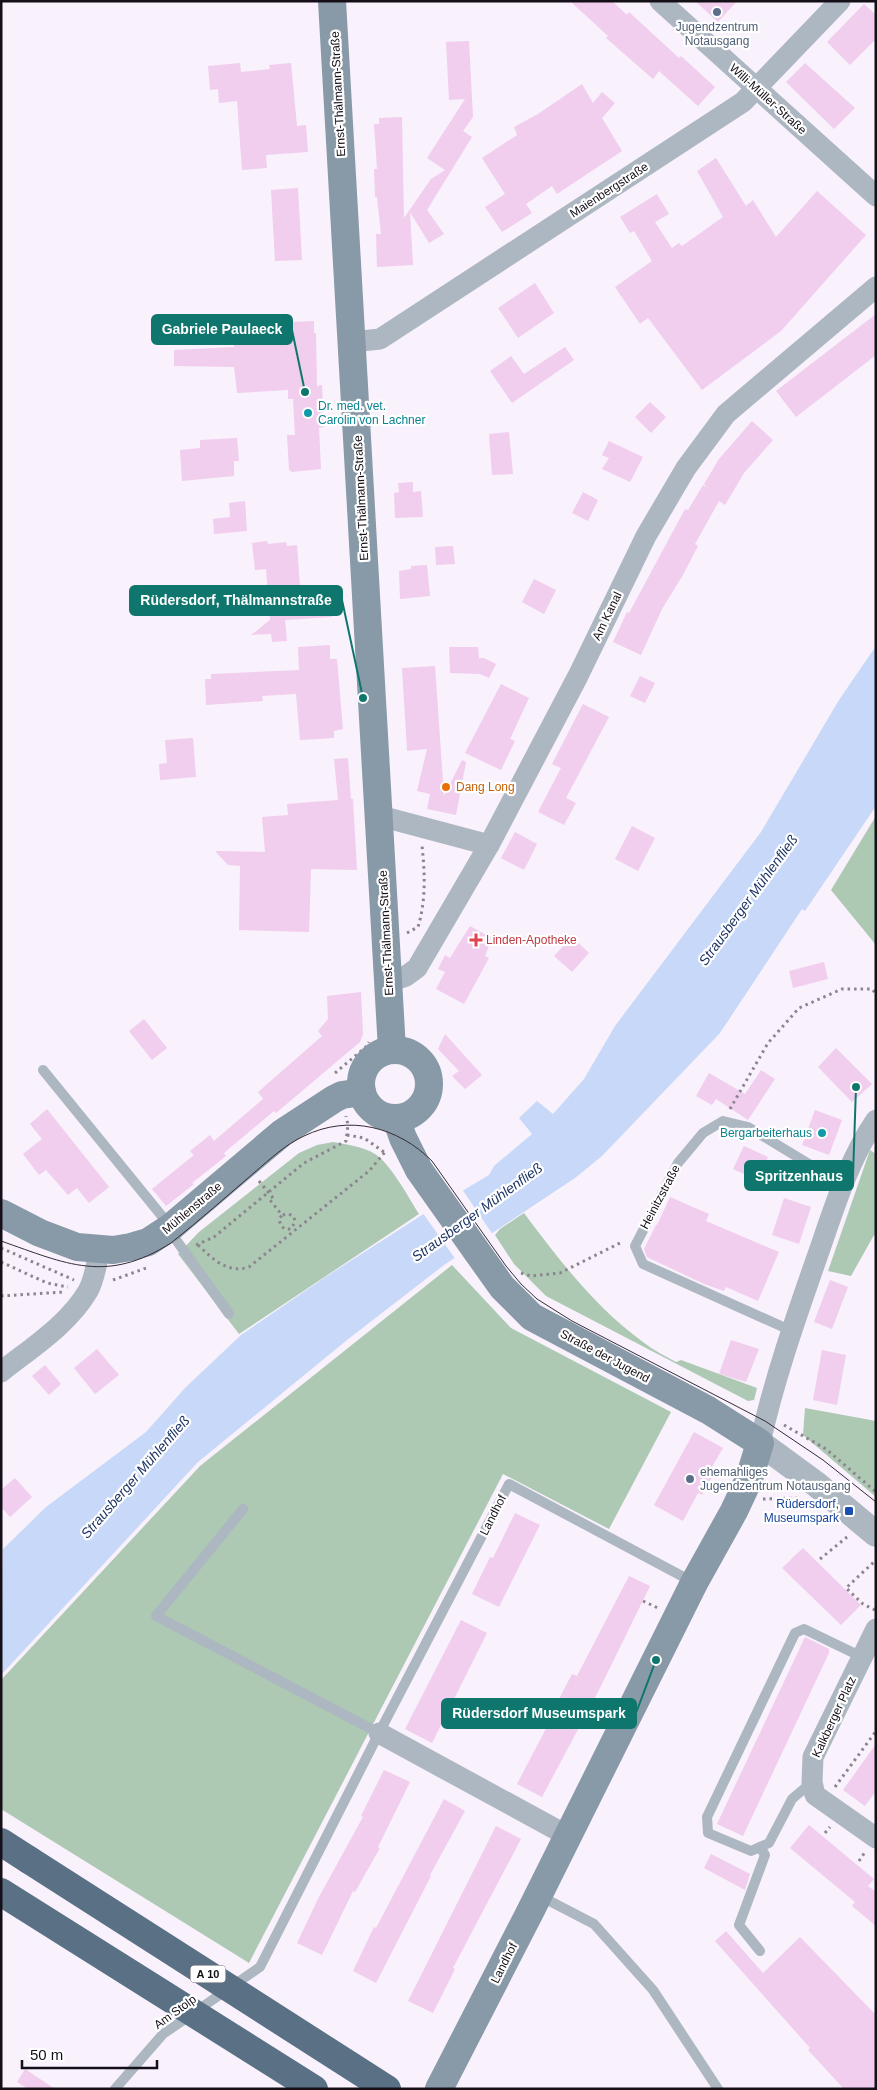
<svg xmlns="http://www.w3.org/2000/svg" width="877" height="2090" font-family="Helvetica,sans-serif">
<rect width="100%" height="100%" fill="#f9f1fc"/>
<g fill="#adc9b3">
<path d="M876 816V945L831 890Z"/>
<path d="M333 1142C348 1145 362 1146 375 1154 390 1163 409 1198 419 1214L239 1334 178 1254 199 1232 299 1153 317 1145Z"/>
<path d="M870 1150 876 1154V1236L874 1235 851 1276 828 1271Z"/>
<path d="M524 1213C559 1260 595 1307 643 1342 653 1350 665 1356 676 1362L681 1360 757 1388 754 1400 748 1401 546 1296 514 1264 495 1235 500 1229Z"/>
<path d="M452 1265 511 1328 671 1412 609 1529 503 1474 249 1963 1 1809V1680L200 1466Z"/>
<path d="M805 1408 876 1421V1497L803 1435Z"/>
</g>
<path fill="#c7d8f8" d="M876 646V806L805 911 802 909 720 1033 602 1156 575 1178 444 1265 347 1340 198 1462 1 1675 3 1549 46 1507 146 1432 185 1388 241 1335 324 1278 422 1215 489 1175 494 1166 532 1134 519 1118 537 1101 553 1114 584 1079 615 1026 761 832 839 700Z"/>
<path fill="#f9f1fc" d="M462 1189 493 1235 456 1260 422 1212Z"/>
<g fill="#f1cdee">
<path d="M570 1H612L627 15 629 12 679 58 681 56 715 87 698 106 659 71 653 79 606 38 608 36Z"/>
<path d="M695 1H737L718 22Z"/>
<path d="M864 4 876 15V39L850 65 827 42Z"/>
<path d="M469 41 473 117 463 131 472 137 427 210 444 234 429 243 410 212 413 265 377 267 376 234H381L377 197H375L374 169H377L374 124H379V118L402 117 404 218 431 179 445 170 427 158 465 99 449 100 446 42Z"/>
<path d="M240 63 241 72 270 69 269 65 291 63 297 126 306 125 308 152 266 155 267 168 242 170 237 101 219 103 218 89 210 90 208 66Z"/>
<path d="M805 63 855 108 834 129 786 82Z"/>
<path d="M582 84 593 103 602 92 615 103 602 118 622 151 557 194 552 186 526 204 532 213 502 232 485 207 505 194 482 158 517 135 514 127 538 114Z"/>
<path d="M716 158 746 206 753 200 776 237 817 191 866 235 781 331 702 390 648 318 640 324 615 287 652 261 634 231 630 233 620 217 657 194 669 214 655 222 672 248 679 243 682 246 723 217 697 171Z"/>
<path d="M298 188 302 260 275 261 271 190Z"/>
<path d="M535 283 554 313 518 338 498 308Z"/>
<path d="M876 314V355L796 417 776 391Z"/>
<path d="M314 321V333H316L317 386 322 385 324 427 319 428 321 469 292 472 289 470 287 435H295L293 399H288V390L237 393 234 367 174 366V350L234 347V338L291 334V322Z"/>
<path d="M565 347 574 360 512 403 490 371 511 356 524 374Z"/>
<path d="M650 402 666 417 651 433 635 417Z"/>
<path d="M752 421 773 440 744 473 725 505 719 501 695 544 698 546 683 575 662 609 641 655 613 642 627 612 629 613 685 509 688 510 703 485 707 488 704 484 719 459Z"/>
<path d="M509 432 513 474 492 475 489 434Z"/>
<path d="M237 438 239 461H234V476L182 481 180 450 200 448V440Z"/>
<path d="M609 441 643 457 630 482 602 469 609 458 602 455Z"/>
<path d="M413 482V492L421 491 423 517 395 518 394 493 399 492 398 483Z"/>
<path d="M583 492 598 500 588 521 572 513Z"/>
<path d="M245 501 247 531 214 534 213 519 230 517 229 503Z"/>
<path d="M267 541 268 544 286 542 287 546 297 545 300 587 330 585 332 617 285 620 287 641 272 642 271 634 251 635 270 620 266 569 255 570 252 543Z"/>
<path d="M453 546 455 564 436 565 435 547Z"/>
<path d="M427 565 430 596 400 599 399 571 411 569V566Z"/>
<path d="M534 579 556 590 544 614 522 602Z"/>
<path d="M330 645V659H337L343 729 334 731V738L300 740 296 694 262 696 263 701 206 705 205 679H211V674L299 670 298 647Z"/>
<path d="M449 647H478L479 658H484L496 664 489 678 480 674 450 673Z"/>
<path d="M435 666 444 796 462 760 466 762 456 815 427 809 430 794 417 791 427 749 407 751 402 668Z"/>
<path d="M640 676 655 683 645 703 630 696Z"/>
<path d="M501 684 529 698 510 739 515 741 501 770 465 753Z"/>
<path d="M583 704 609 717 566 798 576 803 564 825 538 812 561 768 552 764Z"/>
<path d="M193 738 196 777 160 780 159 764 167 763 165 740Z"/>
<path d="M348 758 351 799H353L357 870 311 869 309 932 239 930 240 866 228 865 215 851 265 852 262 817 288 815 287 804 338 800 334 759Z"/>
<path d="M632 826 655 838 638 871 615 859Z"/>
<path d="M515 832 537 844 524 870 501 858Z"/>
<path d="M470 926 492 938 485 956 489 958 464 1004 436 989 445 972 438 969 445 955 450 958Z"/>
<path d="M572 937 589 953 572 972 554 956Z"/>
<path d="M824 962 828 979 793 988 789 971Z"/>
<path d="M361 992 363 1034 360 1042 276 1113 274 1111 224 1153 226 1156 192 1183 194 1184 166 1206 152 1189 194 1155 190 1151 210 1135 214 1141 263 1099 258 1092 322 1036 318 1031 328 1019 327 996Z"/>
<path d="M144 1019 167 1048 152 1060 129 1031Z"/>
<path d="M445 1034 482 1075 465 1089 452 1076 459 1071 438 1049Z"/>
<path d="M836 1048 872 1084 852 1102 818 1067Z"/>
<path d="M761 1070 775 1079 748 1120 716 1099 712 1105 696 1096 709 1073 745 1094Z"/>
<path d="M47 1109 109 1187 89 1203 77 1188 68 1195 46 1170 39 1175 23 1154 42 1139 30 1124Z"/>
<path d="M815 1110 842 1120 829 1155 802 1145Z"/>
<path d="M744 1146 768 1157 757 1180 733 1169Z"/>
<path d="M670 1197 709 1214 706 1221 779 1252 758 1301 726 1287 724 1291 704 1284 647 1257 644 1249 656 1225H657Z"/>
<path d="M784 1198 811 1207 799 1244 772 1235Z"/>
<path d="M830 1280 848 1287 832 1329 814 1322Z"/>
<path d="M731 1340 759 1349 746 1382 719 1374Z"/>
<path d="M97 1349 119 1375 95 1394 74 1368Z"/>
<path d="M822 1350 846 1355 837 1405 813 1400Z"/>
<path d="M45 1365 61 1384 49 1395 32 1376Z"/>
<path d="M694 1432 723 1448 709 1472 714 1474 702 1495 698 1493 683 1521 654 1505Z"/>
<path d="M15 1478 32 1497 10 1517 1 1507V1490Z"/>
<path d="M515 1513 540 1525 499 1607 472 1594 490 1557 493 1558Z"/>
<path d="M803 1548 861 1605 841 1625 782 1568Z"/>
<path d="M629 1576 650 1586 600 1688 542 1797 517 1784 550 1721 548 1720 572 1674 577 1676Z"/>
<path d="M461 1620 487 1633 432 1743 405 1729Z"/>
<path d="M805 1637 829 1649V1653L743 1836 717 1824Z"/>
<path d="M876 1744V1791L865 1806 843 1790Z"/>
<path d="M384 1770 410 1782 378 1847 380 1848 355 1892 353 1891 322 1955 297 1943 319 1897 363 1817 361 1816Z"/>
<path d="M444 1799 465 1811 430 1875 431 1876 376 1983 353 1971 374 1927 376 1928Z"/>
<path d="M809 1825 874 1879 868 1886 876 1892V1926L852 1906 855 1902 790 1848Z"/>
<path d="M496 1826 521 1839 453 1968 455 1969 433 2013 408 2001Z"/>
<path d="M711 1854 750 1874 745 1890 704 1868Z"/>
<path d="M726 1931 763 1973 800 1937 876 2015V2089H844L808 2050 810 2048 715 1941Z"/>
<path d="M25 2069 55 2089H28L17 2082Z"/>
</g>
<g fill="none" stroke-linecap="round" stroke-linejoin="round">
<g stroke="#8c858f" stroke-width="3" stroke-dasharray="2.5 4" stroke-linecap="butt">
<path d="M407 933 418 927C426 901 425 873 422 846"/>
<path d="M335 1073 367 1046 369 1042"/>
<path d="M730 1109 768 1043 799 1008 842 989H872L876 994"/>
<path d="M347 1135 364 1138 384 1152"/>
<path d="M259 1181 273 1198 270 1200 282 1215 279 1219 281 1226 285 1229H291L295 1222 294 1217 289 1214 282 1215"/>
<path d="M196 1245 214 1237 304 1163 346 1141 348 1125 346 1116"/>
<path d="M198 1245C213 1259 227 1274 249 1267L369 1171 385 1152"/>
<path d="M1 1248 74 1280"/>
<path d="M1 1262 47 1283 68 1287"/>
<path d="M521 1273 531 1276 560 1273 622 1242"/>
<path d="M113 1280 149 1267"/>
<path d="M1 1296 64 1292"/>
<path d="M784 1425 826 1449 876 1492"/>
<path d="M709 1484 720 1488"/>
<path d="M763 1499 797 1498"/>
<path d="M820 1559 847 1537"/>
<path d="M643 1601 658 1608"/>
<path d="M875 1610 863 1604 846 1588 876 1560"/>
<path d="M835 1787 876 1731"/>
<path d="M825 1833 830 1827"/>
<path d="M859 1861 865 1852"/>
</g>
<g stroke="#acb7c1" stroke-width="10">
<path d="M43 1070 170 1226"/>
<path d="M169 1230 229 1314"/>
<path d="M792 1331 643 1264 635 1246 678 1163 703 1133 723 1121 748 1127 842 1184"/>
<path d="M243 1509 156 1616 379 1733"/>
<path d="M812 1782 792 1799 769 1843 751 1851 708 1833 707 1817 795 1633 804 1629 862 1657"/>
<path d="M760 1847 765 1855 739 1925 760 1951"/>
<path d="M540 1896 594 1924 653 1990 718 2089"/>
<path d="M115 2089 163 2034 260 1967 379 1733 509 1484 693 1582"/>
</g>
<g stroke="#acb7c1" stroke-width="21">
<path d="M660 1 876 196"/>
<path d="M352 342 380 339 743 102 840 1"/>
<path d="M380 816 489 845"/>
<path d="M389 982 406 976 417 968 489 845 578 676 646 536 686 468 726 414 876 287"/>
<path d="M1 1372C31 1348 68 1325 88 1291 95 1279 96 1263 100 1250"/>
<path d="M760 1443C774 1380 795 1320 816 1260 833 1212 847 1162 876 1120"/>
<path d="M876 1629 813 1757 812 1782 815 1795 876 1838"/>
<path d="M379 1733 568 1836"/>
</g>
<path stroke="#acb7c1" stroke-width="26" d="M760 1443 816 1484 876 1534"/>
<g stroke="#8899a7" stroke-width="28">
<path d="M332 1 392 1050"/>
<circle cx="395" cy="1084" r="34"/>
<path d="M396 1118 403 1138 419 1170 502 1287 532 1317 708 1410 760 1443 749 1479 734 1511 694 1583 531 1910 439 2089"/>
<path d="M1 1213 40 1233 77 1247 113 1250 131 1247 148 1242 171 1227 282 1133 334 1099 342 1095 362 1092"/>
</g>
<path stroke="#597085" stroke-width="28" d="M1 1842 29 1860"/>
<path stroke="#342d37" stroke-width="1" d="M1 1241C67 1264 106 1284 171 1243 200 1220 227 1196 255 1172 270 1159 285 1145 304 1136 349 1114 398 1127 432 1161L506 1266 521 1284 537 1299 572 1321 765 1421 823 1460 876 1502"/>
<g stroke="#597085" stroke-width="28">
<path d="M29 1860 387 2089"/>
<path d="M1 1892 314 2089"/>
</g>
</g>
<g fill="#5c6f8a" stroke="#fff" stroke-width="2">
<circle cx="717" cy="12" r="5"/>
<circle cx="690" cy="1479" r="5"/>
</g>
<g fill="#0f9aa8" stroke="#fff" stroke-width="2">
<circle cx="308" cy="413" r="5"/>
<circle cx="822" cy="1133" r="5"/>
</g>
<circle fill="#e8710a" stroke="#fff" stroke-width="2" cx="446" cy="787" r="5"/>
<path fill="#e0444e" stroke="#fff" stroke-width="2" d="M473.5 932.5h5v5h5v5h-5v5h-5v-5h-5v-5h5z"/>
<rect fill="#1a4fb4" stroke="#fff" stroke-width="2" x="844" y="1506" width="10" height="10" rx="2.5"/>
<g text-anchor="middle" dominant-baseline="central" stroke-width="4.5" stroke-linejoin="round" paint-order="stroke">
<rect fill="#fff" stroke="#5b575d" stroke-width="1" x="190.5" y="1965.5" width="35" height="17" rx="4"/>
<g font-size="11" font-weight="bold" fill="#150f18">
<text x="208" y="1974">A 10</text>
</g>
<g font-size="12" fill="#4e5e75" stroke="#fff">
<text x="717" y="27">Jugendzentrum<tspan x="717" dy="14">Notausgang</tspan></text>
<text x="700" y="1472" text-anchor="start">ehemahliges<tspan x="700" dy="14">Jugendzentrum Notausgang</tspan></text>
</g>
<g font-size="12" fill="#150f18" stroke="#fff">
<text transform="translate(338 94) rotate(-93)">Ernst-Thälmann-Straße</text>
<text transform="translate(768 99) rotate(42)">Willi-Müller-Straße</text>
<text transform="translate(609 190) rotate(-33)">Maienbergstraße</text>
<text transform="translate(361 498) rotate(-93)">Ernst-Thälmann-Straße</text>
<text transform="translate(607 616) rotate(-64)">Am Kanal</text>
<text transform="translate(386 933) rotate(-93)">Ernst-Thälmann-Straße</text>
<text transform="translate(660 1197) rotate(-62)">Heinitzstraße</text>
<text transform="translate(192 1208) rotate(-40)">Mühlenstraße</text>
<text transform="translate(605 1356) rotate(28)">Straße der Jugend</text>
<text transform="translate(493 1515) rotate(-63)">Landhof</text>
<text transform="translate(834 1717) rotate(-65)">Kalkberger Platz</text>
<text transform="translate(504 1963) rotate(-63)">Landhof</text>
<text transform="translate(175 2012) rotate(-36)">Am Stolp</text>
</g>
<g font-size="12" fill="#0d838f" stroke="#fff" text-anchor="start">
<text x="318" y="406">Dr. med. vet.<tspan x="318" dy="14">Carolin von Lachner</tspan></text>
<text x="812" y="1133" text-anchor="end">Bergarbeiterhaus</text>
</g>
<g font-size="12" fill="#c56008" stroke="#fff" text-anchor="start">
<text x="456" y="787">Dang Long</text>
</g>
<g font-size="12" fill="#be3a42" stroke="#fff" text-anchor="start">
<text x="486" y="940">Linden-Apotheke</text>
</g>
<g font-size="12" fill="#164399" stroke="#fff" text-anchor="end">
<text x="839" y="1504">Rüdersdorf,<tspan x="839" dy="14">Museumspark</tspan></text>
</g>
<g font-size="14" font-style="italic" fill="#1e3565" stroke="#fff">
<text transform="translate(748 900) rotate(-54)">Strausberger Mühlenfließ</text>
<text transform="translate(477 1212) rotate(-36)">Strausberger Mühlenfließ</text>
<text transform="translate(135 1477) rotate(-49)">Strausberger Mühlenfließ</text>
</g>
</g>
<path fill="none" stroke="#0f766e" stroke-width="2" d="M305 392L292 330M363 698L342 600M856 1087L853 1176M656 1660L636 1713"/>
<g fill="#0f766e" stroke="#fff" stroke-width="2">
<circle cx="305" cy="392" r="5"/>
<circle cx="363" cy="698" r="5"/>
<circle cx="856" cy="1087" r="5"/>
<circle cx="656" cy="1660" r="5"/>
</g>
<g fill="#0f766e" stroke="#0f766e" stroke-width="2">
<rect x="152" y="315" width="140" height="29" rx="5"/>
<rect x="130" y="586" width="212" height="29" rx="5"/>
<rect x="745" y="1161" width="108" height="29" rx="5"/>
<rect x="442" y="1699" width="194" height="29" rx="5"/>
</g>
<g font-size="14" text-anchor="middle" font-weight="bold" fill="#fff">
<text x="222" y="334">Gabriele Paulaeck</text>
<text x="236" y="605">Rüdersdorf, Thälmannstraße</text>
<text x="799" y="1181">Spritzenhaus</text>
<text x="539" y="1718">Rüdersdorf Museumspark</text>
</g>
<rect width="877" height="2090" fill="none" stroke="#150f18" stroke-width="5"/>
<path d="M22 2060v8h135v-8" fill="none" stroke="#150f18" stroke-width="2.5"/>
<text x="30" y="2060" font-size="15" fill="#150f18" stroke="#ffffff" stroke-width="4" paint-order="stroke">50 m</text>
</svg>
